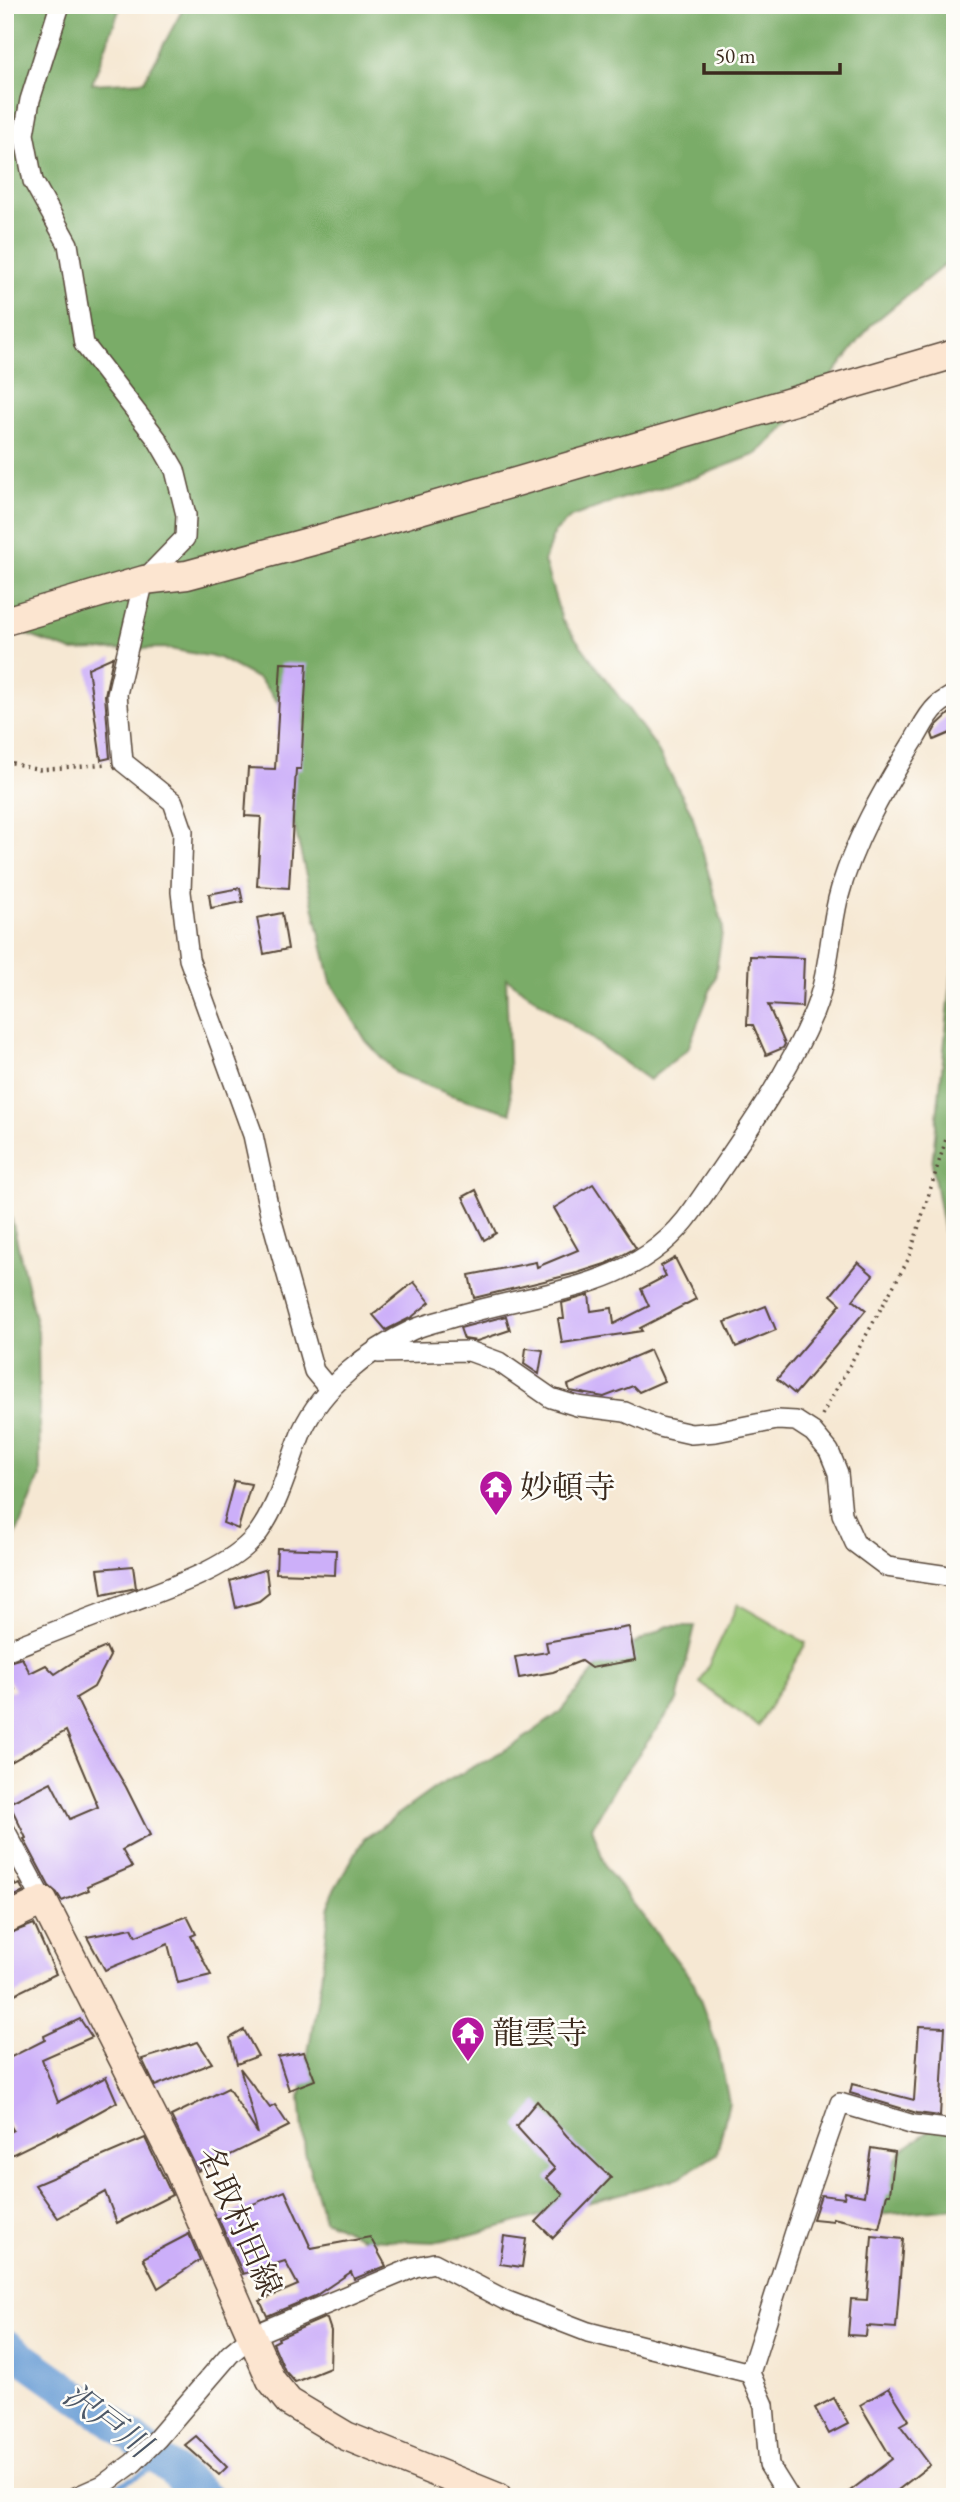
<svg xmlns="http://www.w3.org/2000/svg" width="960" height="2502" font-family="'EB Garamond','Noto Serif JP',serif">
<rect width="100%" height="100%" fill="#fdfcf7"/>
<filter id="ink" filterUnits="userSpaceOnUse"><feTurbulence type="fractalNoise" baseFrequency=".0143" numOctaves="2"/><feDisplacementMap in="SourceGraphic" scale="14" xChannelSelector="R" yChannelSelector="G"/><feConvolveMatrix kernelMatrix="1 2 1 2 8 2 1 2 1" color-interpolation-filters="sRGB"/></filter>
<filter id="wash" filterUnits="userSpaceOnUse"><feTurbulence type="fractalNoise" baseFrequency=".00686" numOctaves="4" result="noise"/><feDisplacementMap in="SourceGraphic" scale="28" xChannelSelector="R" yChannelSelector="G"/><feGaussianBlur stdDeviation="1.57" result="paint"/><feColorMatrix in="noise" values="0 0 0 0 0 0 0 0 0 0 0 0 0 0 0 0 0 1.4 0 .05"/><feComposite in="paint" operator="in"/></filter>
<g filter="url(#wash)">
<rect width="100%" height="100%" fill="#f6e8d3"/>
<path fill="#98c776" stroke="#6a784a" stroke-width="2" d="M738 1604 806 1643 758 1726 700 1683Z"/>
<g fill="#7aac67" stroke="#5a6b42" stroke-width="2">
<path d="M5 5H121L92 84 144 81 185 5H955V260L943 266 871 325 812 402 757 454 694 478 621 499 571 517 554 533 544 561 562 620 654 744 692 814 723 926 715 978 688 1049 649 1080 506 978 511 1113 451 1095 396 1073 366 1041 331 982 294 824 291 718 260 680 219 658 164 648 72 651 5 627Z"/>
<path d="M955 945V1294L932 1165Z"/>
<path d="M5 1191 38 1331 40 1477 13 1542 5 1549Z"/>
<path d="M668 1626H695L677 1701 617 1784 592 1827 606 1868 694 1983 718 2049 729 2102 717 2154 678 2178 470 2235 433 2242 366 2239 324 2220 305 2152 300 2098 321 1979 331 1895 364 1839 436 1787 516 1744 559 1713 603 1660Z"/>
<path d="M955 2113V2208L877 2215V2188L902 2150Z"/>
</g>
<g fill="none" stroke-linecap="round" stroke-linejoin="round">
<path stroke="#699dd5" stroke-width="5" d="M107 2492 164 2462"/>
<path stroke="#699dd5" stroke-width="33" d="M5 2345 108 2418 206 2497"/>
</g>
<g id="blocks">
<g fill="#ccaff9">
<path d="M113 657 105 695 110 758 101 760 88 668Z"/>
<path d="M281 663 307 664 301 769H296L289 888 257 886 261 817 245 816 248 768 275 769Z"/>
<path d="M955 708V731L934 740 932 734 937 725Z"/>
<path d="M240 888 243 902 211 908 209 894Z"/>
<path d="M282 913 288 949 264 954 257 918Z"/>
<path d="M750 956 804 958 802 1007 768 1005 785 1044 783 1048 766 1055 753 1025H747Z"/>
<path d="M593 1184 636 1248 608 1263 577 1273 474 1298 469 1275 536 1262 537 1267 578 1250 554 1208Z"/>
<path d="M476 1190 496 1233 484 1240 463 1197Z"/>
<path d="M675 1258 696 1299 640 1328 642 1331 562 1343 558 1319H564L562 1303 589 1295 591 1311 612 1308 614 1324 649 1306 641 1289 666 1276 661 1266Z"/>
<path d="M858 1262 873 1275 853 1300 866 1310 795 1394 777 1379 841 1304 831 1295Z"/>
<path d="M414 1282 430 1302 412 1317 386 1330 373 1315Z"/>
<path d="M766 1306 776 1330 736 1347 725 1322Z"/>
<path d="M506 1316 510 1330 477 1341 464 1339 460 1328Z"/>
<path d="M526 1348 543 1350 539 1374 524 1364Z"/>
<path d="M650 1350 664 1381 639 1392 633 1386 604 1397 570 1391 568 1385Z"/>
<path d="M234 1481 251 1484 238 1529 223 1523Z"/>
<path d="M277 1548 336 1550 335 1575 276 1573Z"/>
<path d="M133 1566 136 1588 102 1595 98 1569Z"/>
<path d="M266 1569 269 1593 259 1601 236 1608 230 1581Z"/>
<path d="M629 1627 635 1660 591 1668 581 1661 553 1672 519 1678 515 1657 548 1652 546 1642Z"/>
<path d="M106 1647 110 1656 94 1687 76 1698 86 1719 126 1787 150 1835 122 1850 132 1867 87 1886 89 1890 62 1901 57 1893 49 1886 24 1839 26 1838 9 1803 51 1782 70 1819 98 1807 66 1731 9 1763 5 1755V1694L15 1690 5 1673V1663L22 1658 30 1673 46 1665 55 1674 78 1659Z"/>
<path d="M5 1870 16 1886 20 1884 24 1892 5 1900Z"/>
<path d="M187 1916 196 1934 191 1936 211 1975 178 1983 168 1944 105 1970 87 1937 132 1928 136 1936Z"/>
<path d="M34 1924 56 1974 5 1999V1935Z"/>
<path d="M80 2019 92 2037 42 2059 58 2102 106 2077 117 2102 59 2134 58 2132 5 2158V2135L13 2130 5 2116V2060L45 2040 44 2036Z"/>
<path d="M919 2026 945 2027 940 2116 917 2113 850 2093 852 2084 914 2100Z"/>
<path d="M244 2030 258 2056 237 2064 230 2038Z"/>
<path d="M198 2042 212 2063 155 2086 142 2059Z"/>
<path d="M304 2052 315 2080 289 2090 278 2057Z"/>
<path d="M240 2068 270 2108 275 2105 289 2126 198 2171 171 2116 228 2088 258 2134Z"/>
<path d="M537 2101 567 2136 611 2178 553 2238 536 2222 563 2194 546 2178 555 2169 516 2126Z"/>
<path d="M145 2138 172 2195 117 2223 105 2192 58 2218 35 2185Z"/>
<path d="M871 2148 895 2152 890 2194H887L879 2228 833 2218V2221L813 2219 821 2195 844 2198 845 2192 864 2196Z"/>
<path d="M285 2191 311 2248 370 2237 386 2266 354 2279 351 2272 315 2296 267 2316 260 2301 298 2285 285 2261 243 2274 218 2218Z"/>
<path d="M189 2234 200 2260 158 2288 143 2258Z"/>
<path d="M504 2236 526 2239 522 2267 500 2264Z"/>
<path d="M872 2236 903 2239 896 2328 867 2326 866 2336 848 2335 851 2299 867 2300Z"/>
<path d="M324 2318 327 2319 331 2331 330 2368 295 2382 285 2371 273 2343 279 2340 278 2338Z"/>
<path d="M889 2388 909 2420 900 2425 930 2465 889 2497H842L892 2459 860 2405Z"/>
<path d="M834 2398 848 2424 829 2434 815 2408Z"/>
<path d="M196 2436 227 2467 219 2475 185 2445Z"/>
</g>
</g>
</g>
<g filter="url(#ink)">
<use href="#blocks" fill-opacity="0" stroke="#574639" stroke-width="2"/>
<g fill="none" stroke-linecap="round" stroke-linejoin="round">
<g stroke="#574639" stroke-width="22">
<g id="street">
<path d="M60 5 30 100 24 134 33 181 68 244 84 344 157 439 175 470 186 515 185 538 144 580 117 694 123 762 173 802 183 831 181 892 189 959 253 1135 270 1214 314 1371 329 1389"/>
<path d="M378 1353 469 1351 499 1362 551 1398 577 1406 625 1412 660 1427 691 1434 716 1432 777 1420 796 1421 813 1432 829 1451 838 1473 842 1514 855 1543 887 1567 955 1577"/>
<path d="M5 1651C46 1635 86 1619 127 1604 167 1588 227 1570 255 1537 279 1507 288 1466 302 1431 322 1387 369 1350 412 1330 423 1325 436 1322 447 1319 534 1290 635 1294 693 1210 736 1147 784 1083 814 1012 829 975 829 938 838 899 852 844 883 790 913 742 920 731 927 715 937 706 942 701 949 698 955 694"/>
<path d="M5 1830 43 1901"/>
<path d="M76 2497 103 2485 133 2463 157 2439 230 2354 253 2335 415 2267 434 2263 505 2300 588 2332 750 2373"/>
<path d="M789 2497 769 2465 764 2405 750 2373 795 2232 840 2103 914 2125 955 2130"/>
</g>
</g>
<g stroke="#574639" stroke-width="31">
<g id="secondary">
<path d="M5 621 144 580 187 575 320 539 955 354"/>
<path d="M5 1919 43 1901 175 2161 271 2380 289 2402 346 2436 497 2497"/>
</g>
</g>
<g stroke="#574639" stroke-width="3.5" stroke-dasharray="2 5" stroke-linecap="butt">
<path d="M5 761 39 770 107 764"/>
<path d="M822 1415 909 1258 947 1136 955 1126"/>
</g>
<use href="#street" stroke="#fff" stroke-width="19"/>
<use href="#secondary" stroke="#fce5d0" stroke-width="28"/>
</g>
</g>
<defs>
<g id="temple-pin" transform="scale(1.75)"><path d="M0 17L-7.5 6A9.5 9.5 0 1 1 7.5 6Z" fill="#b5179e" stroke="#fdfcf7"/><path d="M0-6L5-2H3V0L6.5 2.5H4V6H1.5V3h-3V6H-4V2.5H-6.5L-3 0V-2H-5Z" fill="#fff"/></g>
</defs>
<g fill-rule="evenodd">
<use href="#temple-pin" x="496" y="1487"/>
<use href="#temple-pin" x="468" y="2033"/>
</g>
<g text-anchor="middle" dominant-baseline="central" stroke-width="5" stroke-linejoin="round" paint-order="stroke">
<g font-size="32" fill="#3b2a1e" stroke="#fdfcf7" text-anchor="start">
<text x="520" y="1487">妙頓寺</text>
<text x="492" y="2033">龍雲寺</text>
</g>
<g font-size="32" fill="#3b2a1e" stroke="#fdfcf7">
<text transform="translate(240 2221) rotate(66)">名取村田線</text>
</g>
<g font-size="33" font-style="italic" fill="#4d5867" stroke="#fdfcf7">
<text transform="translate(107 2420) rotate(37)">沢戸川</text>
</g>
</g>
<rect width="960" height="2502" fill="none" stroke="#fdfcf7" stroke-width="28"/>
<path d="M704 63v10h136v-10" fill="none" stroke="#3b2a1e" stroke-width="3.5"/>
<text x="715" y="63" font-size="21" fill="#3b2a1e" stroke="#fdfcf7" stroke-width="5" paint-order="stroke">50 m</text>
</svg>
